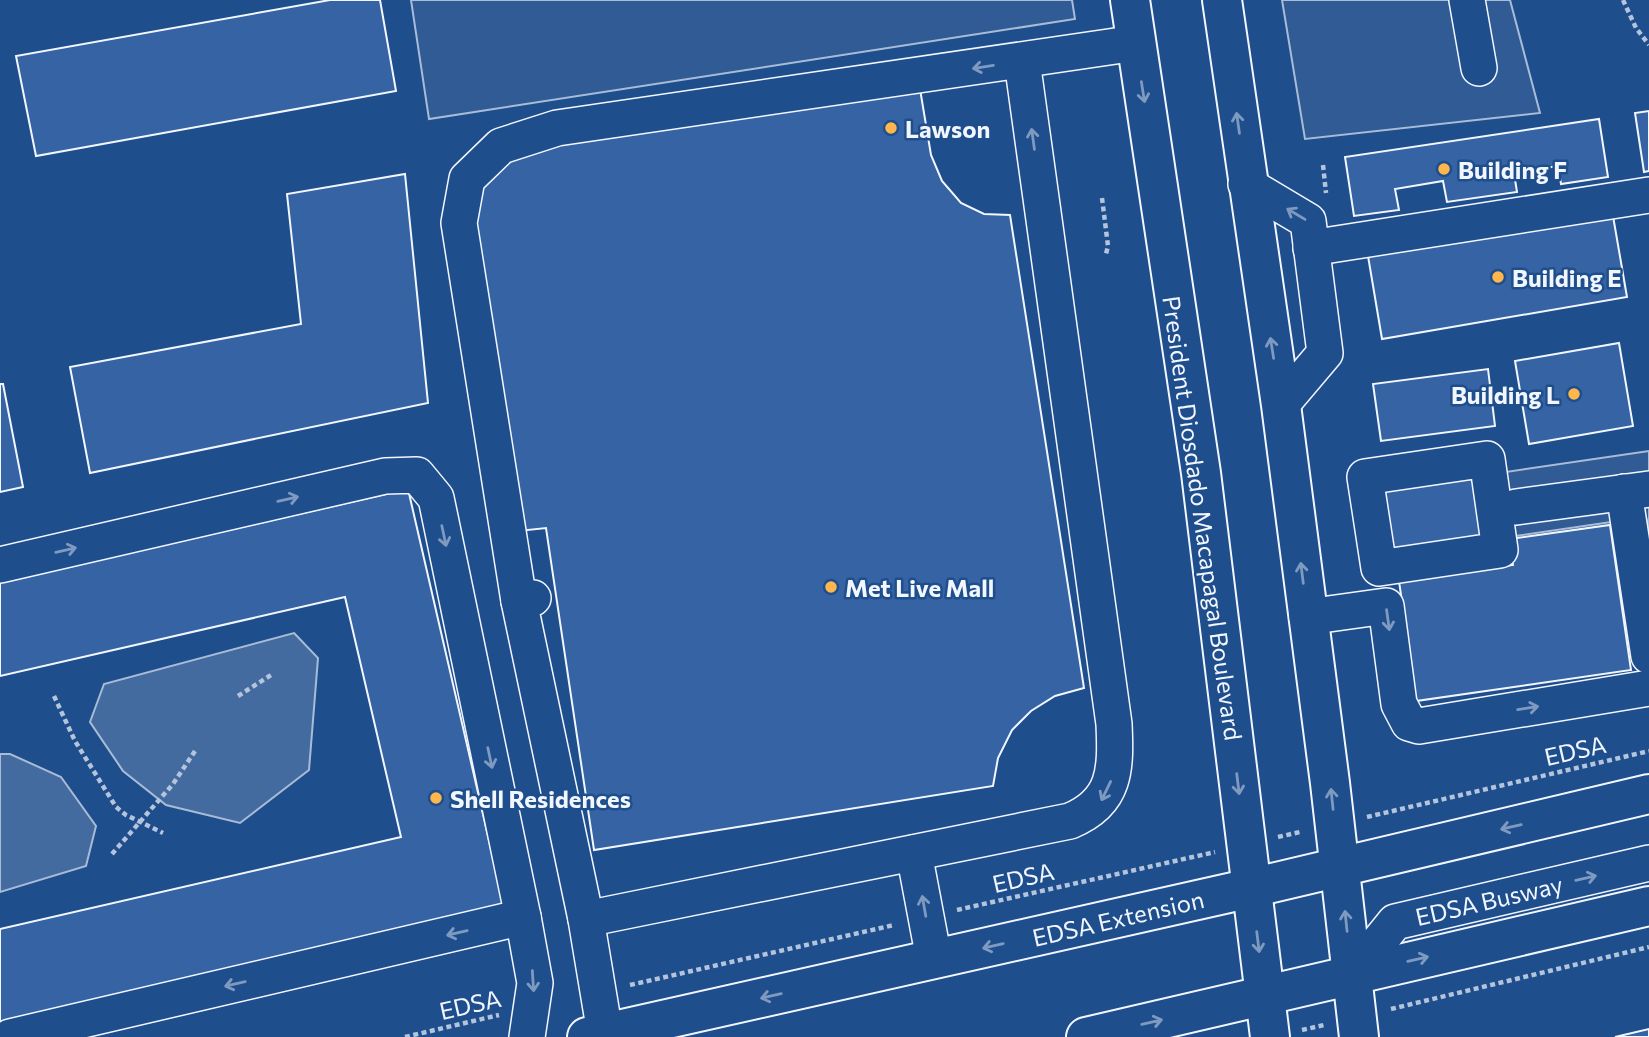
<svg xmlns="http://www.w3.org/2000/svg" width="1649" height="1037" font-family="Commissioner,sans-serif">
<rect width="100%" height="100%" fill="#1f4e8c"/>
<g fill="#305b95" stroke="#a8bbd7" stroke-width="2">
<path d="M411 0H1072L1075 19 429 119Z"/>
<path d="M1282 0H1510L1540 113 1305 139Z"/>
<path d="M1649 451V534L1646 517 1508 537 1499 473Z"/>
</g>
<g fill="#446ba0" stroke="#a8bbd7" stroke-width="2">
<path d="M294 633 318 658 309 770 240 823 166 805 123 771 90 722 104 684Z"/>
<path d="M0 754H10L61 777 96 826 86 866 0 892Z"/>
</g>
<g fill="#3563a3" stroke="#f2f6ff" stroke-width="2">
<path d="M330 0H380L396 91 36 156 16 56Z"/>
<path d="M920 89 931 155 942 181 961 203 984 214 1010 215 1084 688 1055 696 1031 711 1012 730 998 758 993 786 594 850 546 528 509 532 469 188 507 152Z"/>
<path d="M1649 111V171L1644 172 1635 113Z"/>
<path d="M1599 119 1608 177 1561 184 1558 166 1514 173 1517 192 1447 202 1443 181 1395 189 1399 210 1354 216 1345 157Z"/>
<path d="M405 174 428 403 90 473 70 367 301 324 287 194Z"/>
<path d="M1613 216 1627 297 1382 339 1368 256Z"/>
<path d="M1619 343 1633 426 1529 444 1515 361Z"/>
<path d="M1488 369 1495 426 1381 441 1373 384Z"/>
<path d="M0 384H3L23 487 0 492Z"/>
<path d="M1474 471 1485 542 1389 557 1377 486Z"/>
<path d="M408 489 506 914 0 1030V929L401 837 345 597 0 676V582Z"/>
<path d="M1610 525 1631 670 1416 701 1399 581 1513 565 1509 539Z"/>
<path d="M1649 1029V1037H1615Z"/>
</g>
<g fill="none" stroke-linecap="round" stroke-linejoin="round">
<g stroke="#f2f6ff" stroke-width="38">
<g id="minor">
<path d="M1467 0 1479 68"/>
<path d="M1246 184 1308 221 1325 353 1281 405"/>
<path d="M1311 248 1649 195"/>
<path d="M1487 459 1500 550 1379 568 1365 477Z"/>
<path d="M1624 492 1649 656"/>
<path d="M1516 507 1649 489"/>
<path d="M0 565 385 476 417 475 436 498 523 917 535 983 527 1037"/>
<path d="M533 598 519 601 586 919 605 1033"/>
<path d="M519 601 459 223 467 179 501 146 557 128 1136 43"/>
<path d="M1307 617 1386 606 1399 704 1409 723 1419 726 1649 688"/>
<path d="M914 853 934 959"/>
<path d="M586 919 1070 821C1116 802 1116 769 1114 724L1022 61"/>
<path d="M1352 975 1395 922 1649 863"/>
<path d="M10 1037 523 917"/>
</g>
</g>
<g stroke="#f2f6ff" stroke-width="42">
<g id="major">
<path d="M1130 0 1201 473 1270 1037"/>
<path d="M1222 0 1281 405 1330 783 1359 1037"/>
<path d="M587 1037 1251 888 1649 794"/>
<path d="M1086 1037 1649 906"/>
</g>
</g>
<g stroke="#b3c4dc" stroke-width="4.5" stroke-dasharray="5 3.5" stroke-linecap="butt">
<path d="M1623 0 1636 28 1649 45"/>
<path d="M1323 165 1326 193"/>
<path d="M1102 198 1108 246 1106 254"/>
<path d="M54 696 75 741 116 807 126 815 163 833"/>
<path d="M238 696 271 675"/>
<path d="M1367 817 1649 751"/>
<path d="M1278 837 1300 832"/>
<path d="M112 854 173 784 195 751"/>
<path d="M957 910 1215 852"/>
<path d="M630 985 894 925"/>
<path d="M1391 1009 1649 947"/>
<path d="M1302 1030 1324 1025"/>
<path d="M405 1037 499 1015"/>
</g>
<use href="#minor" stroke="#1f4e8c" stroke-width="35"/>
<use href="#major" stroke="#1f4e8c" stroke-width="38"/>
</g>
<defs><path id="oneway-shaft" d="M-6 0H5M1.5-3L5.5 0L1.5 3" fill="none" stroke-width="1.6" stroke-linecap="round" stroke-linejoin="round" transform="scale(1.75)"/></defs>
<g stroke="#7e9ac0">
<use href="#oneway-shaft" transform="translate(983 67) rotate(171)"/>
<use href="#oneway-shaft" transform="translate(1143 92) rotate(81)"/>
<use href="#oneway-shaft" transform="translate(1238 123) rotate(-98)"/>
<use href="#oneway-shaft" transform="translate(1033 139) rotate(-98)"/>
<use href="#oneway-shaft" transform="translate(1296 214) rotate(-149)"/>
<use href="#oneway-shaft" transform="translate(1272 348) rotate(-99)"/>
<use href="#oneway-shaft" transform="translate(288 499) rotate(-13)"/>
<use href="#oneway-shaft" transform="translate(444 536) rotate(78)"/>
<use href="#oneway-shaft" transform="translate(66 550) rotate(-13)"/>
<use href="#oneway-shaft" transform="translate(1302 573) rotate(-97)"/>
<use href="#oneway-shaft" transform="translate(1388 620) rotate(82)"/>
<use href="#oneway-shaft" transform="translate(1528 708) rotate(-9)"/>
<use href="#oneway-shaft" transform="translate(490 758) rotate(78)"/>
<use href="#oneway-shaft" transform="translate(1238 784) rotate(83)"/>
<use href="#oneway-shaft" transform="translate(1106 791) rotate(116)"/>
<use href="#oneway-shaft" transform="translate(1332 799) rotate(-96)"/>
<use href="#oneway-shaft" transform="translate(1511 827) rotate(167)"/>
<use href="#oneway-shaft" transform="translate(1586 878) rotate(-13)"/>
<use href="#oneway-shaft" transform="translate(924 906) rotate(-100)"/>
<use href="#oneway-shaft" transform="translate(1346 921) rotate(-96)"/>
<use href="#oneway-shaft" transform="translate(457 933) rotate(167)"/>
<use href="#oneway-shaft" transform="translate(1258 942) rotate(83)"/>
<use href="#oneway-shaft" transform="translate(993 946) rotate(167)"/>
<use href="#oneway-shaft" transform="translate(1418 959) rotate(-13)"/>
<use href="#oneway-shaft" transform="translate(533 981) rotate(86)"/>
<use href="#oneway-shaft" transform="translate(235 984) rotate(167)"/>
<use href="#oneway-shaft" transform="translate(771 996) rotate(167)"/>
<use href="#oneway-shaft" transform="translate(1152 1022) rotate(-13)"/>
</g>
<g fill="#ffb74d" stroke="#1f4e8c" stroke-width="2.5">
<circle cx="891" cy="128" r="7"/>
<circle cx="1444" cy="169" r="7"/>
<circle cx="1498" cy="277" r="7"/>
<circle cx="1574" cy="394" r="7"/>
<circle cx="831" cy="587" r="7"/>
<circle cx="436" cy="798" r="7"/>
</g>
<g text-anchor="middle" dominant-baseline="central" stroke-width="5" stroke-linejoin="round" paint-order="stroke">
<g font-size="24" font-weight="bold" fill="#f2f6ff" stroke="#1f4e8c" text-anchor="start">
<text x="905" y="128">Lawson</text>
<text x="1458" y="169">Building F</text>
<text x="1512" y="277">Building E</text>
<text x="1560" y="394" text-anchor="end">Building L</text>
<text x="845" y="587">Met Live Mall</text>
<text x="450" y="798">Shell Residences</text>
</g>
<g font-size="24" fill="#f2f6ff" stroke="#1f4e8c">
<text transform="translate(1203 518) rotate(82)">President Diosdado Macapagal Boulevard</text>
<text transform="translate(1575 750) rotate(-13)">EDSA</text>
<text transform="translate(1023 877) rotate(-13)">EDSA</text>
<text transform="translate(1489 900) rotate(-13)">EDSA Busway</text>
<text transform="translate(1118 918) rotate(-13)">EDSA Extension</text>
<text transform="translate(470 1004) rotate(-13)">EDSA</text>
</g>
</g>
</svg>
